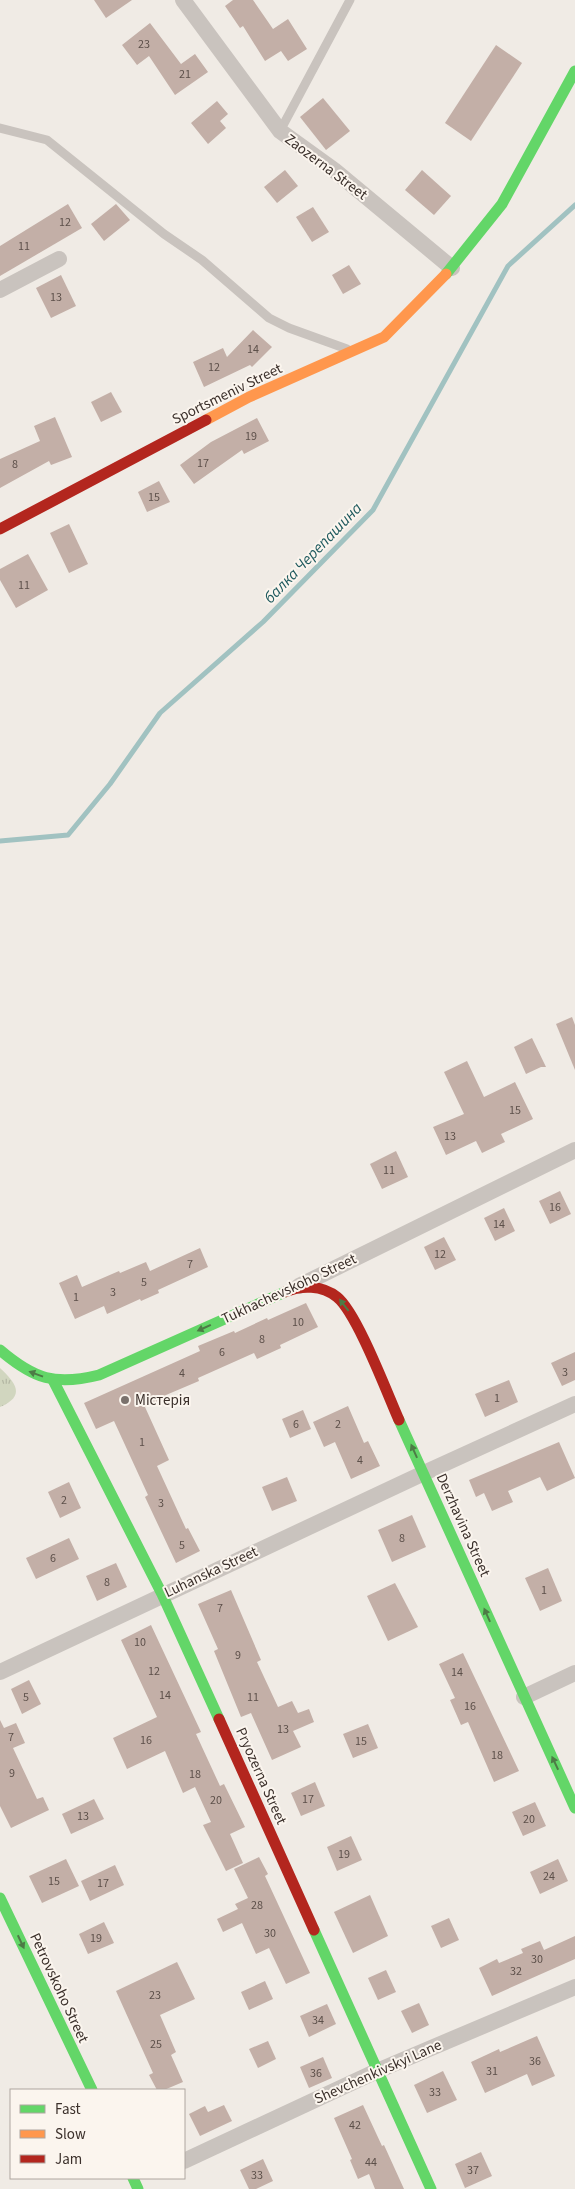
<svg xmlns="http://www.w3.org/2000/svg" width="575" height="2189" font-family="'Source Sans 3',sans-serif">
<defs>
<pattern id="grass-tufts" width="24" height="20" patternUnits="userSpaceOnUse" patternTransform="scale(1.25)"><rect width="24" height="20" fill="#d1d6bf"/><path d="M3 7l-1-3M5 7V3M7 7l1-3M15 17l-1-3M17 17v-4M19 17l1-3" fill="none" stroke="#b4b8a4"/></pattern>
</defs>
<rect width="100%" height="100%" fill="#f0ebe5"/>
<path fill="url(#grass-tufts)" d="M0 1368C16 1383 26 1396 0 1407Z"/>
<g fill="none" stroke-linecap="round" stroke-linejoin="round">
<path stroke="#a1c2c1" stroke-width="5" d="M0 841 68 835 110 784 160 713 263 622 373 510 508 266 575 205"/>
</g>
<g fill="#c3afa7">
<path d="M94 0H132L106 18Z"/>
<path d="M233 0H253L273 29 288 19 307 49 288 61 281 51 265 61 243 26 240 28 225 6Z"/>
<path d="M150 23 181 64 195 54 208 72 175 95 149 56 137 65 122 45Z"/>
<path d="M496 45 522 63 471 141 445 123Z"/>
<path d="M323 98 350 131 326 150 300 117Z"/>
<path d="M217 101 228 114 220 121 226 128 208 144 191 123Z"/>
<path d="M285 170 298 186 277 203 264 187Z"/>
<path d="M422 170 451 196 434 215 405 190Z"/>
<path d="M68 204 82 228 0 276V246Z"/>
<path d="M116 204 130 220 104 241 91 224Z"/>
<path d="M313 207 329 232 312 242 296 217Z"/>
<path d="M349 265 361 284 343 294 332 275Z"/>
<path d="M61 275 76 306 51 318 36 288Z"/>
<path d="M253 330 272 347 252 367 250 365 204 387 193 362 223 348 227 357Z"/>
<path d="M111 392 122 412 101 422 91 402Z"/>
<path d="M55 417 72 457 51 465 49 461 0 488V459L40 441 34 426Z"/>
<path d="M257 418 269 441 244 454 242 450 194 484 180 465 211 442Z"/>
<path d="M159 481 170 502 147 512 138 492Z"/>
<path d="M69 524 88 564 69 573 50 533Z"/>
<path d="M28 554 48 590 16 608 0 580V569Z"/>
<path d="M572 1017 575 1025V1070L556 1024Z"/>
<path d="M532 1038 546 1067H541L526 1074 514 1047Z"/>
<path d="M467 1061 484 1097 515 1082 533 1119 501 1134 505 1142 482 1153 476 1141 446 1155 433 1127 464 1114 444 1072Z"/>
<path d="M396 1151 408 1177 382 1189 370 1164Z"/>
<path d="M560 1191 571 1214 550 1224 539 1201Z"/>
<path d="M504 1208 515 1231 495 1241 484 1218Z"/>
<path d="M444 1237 456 1260 435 1270 424 1247Z"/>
<path d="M200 1248 208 1267 158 1290 159 1293 141 1301 140 1299 107 1314 104 1306 75 1319 59 1283 77 1275 82 1287 119 1271 120 1273 146 1262 150 1271Z"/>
<path d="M306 1303 318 1327 280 1345 281 1348 257 1359 254 1353 198 1378 199 1381 166 1395 167 1397 145 1407 169 1460 157 1466 186 1529 188 1528 200 1551 176 1563 145 1497 148 1495 114 1421 96 1429 84 1403 200 1351 198 1346 234 1331 235 1333 267 1318 268 1320Z"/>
<path d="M575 1352V1380L562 1386 551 1363Z"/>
<path d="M509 1380 518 1402 485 1417 475 1394Z"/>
<path d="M348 1406 364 1443 368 1441 380 1466 351 1479 335 1442 324 1447 313 1422Z"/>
<path d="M303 1410 311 1429 290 1438 282 1419Z"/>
<path d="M559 1442 575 1478 547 1491 540 1477 508 1491 513 1502 492 1511 484 1493 476 1497 469 1480Z"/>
<path d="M287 1477 297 1501 272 1511 262 1487Z"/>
<path d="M69 1482 81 1508 60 1518 48 1492Z"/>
<path d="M412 1515 426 1547 392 1562 378 1530Z"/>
<path d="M69 1538 79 1559 36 1579 26 1558Z"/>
<path d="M116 1563 127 1587 97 1601 86 1576Z"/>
<path d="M548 1568 562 1601 540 1611 525 1578Z"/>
<path d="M395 1583 418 1627 388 1641 367 1596Z"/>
<path d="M231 1590 261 1660 257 1662 278 1707 292 1701 298 1713 309 1709 314 1722 293 1731 301 1747 272 1760 251 1713 241 1717 214 1651 218 1649 198 1604Z"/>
<path d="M151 1625 201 1732 196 1734 220 1786 224 1784 245 1827 230 1834 243 1863 226 1871 203 1825 211 1822 195 1787 183 1793 165 1751 127 1769 113 1738 157 1717 121 1640Z"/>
<path d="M463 1653 519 1771 494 1782 468 1722 461 1725 450 1700 455 1698 439 1664Z"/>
<path d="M29 1680 41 1704 22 1714 11 1689Z"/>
<path d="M0 1720 4 1728 16 1723 25 1743 13 1748 37 1799 43 1797 49 1810 11 1828 0 1806Z"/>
<path d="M368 1724 378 1748 353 1758 343 1734Z"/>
<path d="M315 1782 325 1806 301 1816 291 1793Z"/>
<path d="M94 1799 104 1819 71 1834 62 1814Z"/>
<path d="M535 1802 546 1826 523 1836 512 1812Z"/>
<path d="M351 1836 362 1860 337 1871 327 1847Z"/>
<path d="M259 1857 268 1874 265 1876 310 1973 286 1984 269 1948 256 1954 242 1923 223 1932 217 1919 238 1909 235 1904 248 1898 234 1869Z"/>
<path d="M66 1859 79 1886 42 1903 29 1876Z"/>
<path d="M558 1859 568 1881 540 1894 530 1872Z"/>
<path d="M115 1865 124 1885 90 1901 81 1881Z"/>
<path d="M370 1895 388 1936 353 1953 334 1912Z"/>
<path d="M449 1918 459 1940 441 1948 431 1926Z"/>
<path d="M104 1922 114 1943 88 1954 79 1934Z"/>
<path d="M575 1936V1959L492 1996 479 1968 497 1959 499 1963 523 1953 521 1949 540 1941 544 1950Z"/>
<path d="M177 1962 195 1999 160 2015 176 2052 171 2055 183 2082 164 2090H157L149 2075 153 2073 116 1991Z"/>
<path d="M386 1970 396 1992 378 2000 368 1978Z"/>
<path d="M265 1981 273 1999 249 2010 241 1992Z"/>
<path d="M419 2003 429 2025 412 2033 401 2011Z"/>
<path d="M327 2004 336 2024 309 2037 300 2016Z"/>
<path d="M537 2036 555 2076 532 2086 527 2074 485 2093 471 2062 499 2049 500 2052Z"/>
<path d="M268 2041 276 2059 258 2068 249 2049Z"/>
<path d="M323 2057 332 2078 309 2088 300 2067Z"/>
<path d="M443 2071 457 2100 427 2113 414 2085Z"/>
<path d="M224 2105 232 2121 200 2136 189 2114 205 2106 208 2112Z"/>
<path d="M363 2105 382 2146 384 2145 404 2189H375L369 2174 358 2179 350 2160 352 2159 334 2118Z"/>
<path d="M481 2152 492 2176 465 2188 455 2164Z"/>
<path d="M263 2159 273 2181 256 2189H249L240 2170Z"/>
</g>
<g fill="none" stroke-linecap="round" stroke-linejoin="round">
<g stroke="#c9c3be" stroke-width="9">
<path d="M0 128 47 140 164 234 202 260 269 318 289 328 347 349"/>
<path d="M280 131 350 0"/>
</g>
<g stroke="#c9c3be" stroke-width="16">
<path d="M183 0 280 131 334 170 452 268"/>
<path d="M0 290 59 259"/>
<path d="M299 1286 575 1150"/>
<path d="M0 1672 424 1473 575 1404"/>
<path d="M524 1697 575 1673"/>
<path d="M184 2161 377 2071 575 1987"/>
</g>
<g stroke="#63d668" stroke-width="11">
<path d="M446 274 502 204 575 71"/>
<path d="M0 1350C34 1379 55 1386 99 1375L285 1292"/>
<path d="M53 1380 162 1594 219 1719"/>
<path d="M399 1420 575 1808"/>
<path d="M0 1898 92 2090"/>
<path d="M314 1930 431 2189"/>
<path d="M133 2178 138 2189"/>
</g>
<path stroke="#ff974d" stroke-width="11" d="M206 420 249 397 384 337 446 274"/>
<g stroke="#b3261e" stroke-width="11">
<path d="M0 529 206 420"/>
<path d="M285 1292C301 1285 322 1285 337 1297 357 1313 387 1393 399 1420"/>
<path d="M219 1719 314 1930"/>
</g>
</g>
<defs><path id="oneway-solid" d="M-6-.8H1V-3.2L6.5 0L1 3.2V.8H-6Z" transform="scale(1.25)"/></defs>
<g fill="#4d7b46">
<use href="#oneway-solid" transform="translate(344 1305) rotate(-128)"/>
<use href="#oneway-solid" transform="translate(204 1328) rotate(156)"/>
<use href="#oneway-solid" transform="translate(36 1374) rotate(-160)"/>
<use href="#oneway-solid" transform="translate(414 1451) rotate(-114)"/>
<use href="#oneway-solid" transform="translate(487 1615) rotate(-114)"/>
<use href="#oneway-solid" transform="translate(555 1763) rotate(-115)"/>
<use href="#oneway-solid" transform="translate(21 1942) rotate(65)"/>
</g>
<circle fill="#7a716c" stroke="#fbf5ee" stroke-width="2" cx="125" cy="1400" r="5"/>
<g text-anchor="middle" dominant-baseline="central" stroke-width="4" stroke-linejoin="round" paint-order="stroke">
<g font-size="12" fill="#5d504a">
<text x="144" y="44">23</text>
<text x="185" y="74">21</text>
<text x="65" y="222">12</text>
<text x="24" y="246">11</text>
<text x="56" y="297">13</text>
<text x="253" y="349">14</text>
<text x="214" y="367">12</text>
<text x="251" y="436">19</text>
<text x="203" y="463">17</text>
<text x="15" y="464">8</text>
<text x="154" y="497">15</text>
<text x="24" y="585">11</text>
<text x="515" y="1110">15</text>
<text x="450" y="1136">13</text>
<text x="389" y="1170">11</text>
<text x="555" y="1207">16</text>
<text x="499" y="1224">14</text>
<text x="440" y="1254">12</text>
<text x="190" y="1264">7</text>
<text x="144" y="1282">5</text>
<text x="113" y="1292">3</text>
<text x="76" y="1297">1</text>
<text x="298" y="1322">10</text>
<text x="262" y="1339">8</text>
<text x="222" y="1352">6</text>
<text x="565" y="1372">3</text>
<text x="182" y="1373">4</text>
<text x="497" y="1398">1</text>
<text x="296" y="1424">6</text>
<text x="338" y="1424">2</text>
<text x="142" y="1442">1</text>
<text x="360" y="1460">4</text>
<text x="64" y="1500">2</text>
<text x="161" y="1503">3</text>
<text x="402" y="1538">8</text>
<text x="182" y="1545">5</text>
<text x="53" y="1558">6</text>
<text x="107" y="1582">8</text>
<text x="544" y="1590">1</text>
<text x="220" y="1608">7</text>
<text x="140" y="1642">10</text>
<text x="238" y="1655">9</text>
<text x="154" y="1671">12</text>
<text x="457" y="1672">14</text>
<text x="165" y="1695">14</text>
<text x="26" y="1697">5</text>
<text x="253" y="1697">11</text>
<text x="470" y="1706">16</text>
<text x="283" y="1729">13</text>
<text x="11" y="1737">7</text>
<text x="146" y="1740">16</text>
<text x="361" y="1741">15</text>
<text x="497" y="1755">18</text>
<text x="12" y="1773">9</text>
<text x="195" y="1774">18</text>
<text x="308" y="1799">17</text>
<text x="216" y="1800">20</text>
<text x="83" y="1816">13</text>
<text x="529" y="1819">20</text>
<text x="344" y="1854">19</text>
<text x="549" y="1876">24</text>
<text x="54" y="1881">15</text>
<text x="103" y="1883">17</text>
<text x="257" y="1905">28</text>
<text x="270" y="1933">30</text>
<text x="96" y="1938">19</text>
<text x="537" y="1959">30</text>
<text x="516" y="1971">32</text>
<text x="155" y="1995">23</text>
<text x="318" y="2020">34</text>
<text x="156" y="2044">25</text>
<text x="535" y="2061">36</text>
<text x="492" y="2071">31</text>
<text x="316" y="2073">36</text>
<text x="435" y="2092">33</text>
<text x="355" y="2125">42</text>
<text x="371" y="2162">44</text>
<text x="473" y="2170">37</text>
<text x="257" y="2175">33</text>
</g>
<g font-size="15" fill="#3b302b" stroke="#fbf5ee">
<text transform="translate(326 167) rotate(37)">Zaozerna Street</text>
<text transform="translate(227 394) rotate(-26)">Sportsmeniv Street</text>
<text transform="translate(289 1289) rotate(-25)">Tukhachevskoho Street</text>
<text transform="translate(463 1525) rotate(66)">Derzhavina Street</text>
<text transform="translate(211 1572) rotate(-25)">Luhanska Street</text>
<text transform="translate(261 1776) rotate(66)">Pryozerna Street</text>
<text transform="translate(59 1988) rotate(65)">Petrovskoho Street</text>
<text transform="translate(378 2072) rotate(-24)">Shevchenkivskyi Lane</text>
</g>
<g font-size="15" fill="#3b302b" stroke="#fbf5ee" text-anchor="start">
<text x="135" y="1400">Містерія</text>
</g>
<g font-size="16" font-style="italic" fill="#1f5a5e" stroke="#fbf5ee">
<text transform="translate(313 553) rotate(-46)">балка Черепашина</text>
</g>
</g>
<rect x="10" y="2089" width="175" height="90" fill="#fbf5ee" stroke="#aea6a0"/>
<rect x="20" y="2105" width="25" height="8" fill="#63d668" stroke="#aea6a0"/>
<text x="55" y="2114" font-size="15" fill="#3b302b">Fast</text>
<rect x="20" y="2130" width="25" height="8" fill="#ff974d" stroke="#aea6a0"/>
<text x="55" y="2139" font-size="15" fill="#3b302b">Slow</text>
<rect x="20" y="2155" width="25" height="8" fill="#b3261e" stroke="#aea6a0"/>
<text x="55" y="2164" font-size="15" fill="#3b302b">Jam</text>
</svg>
